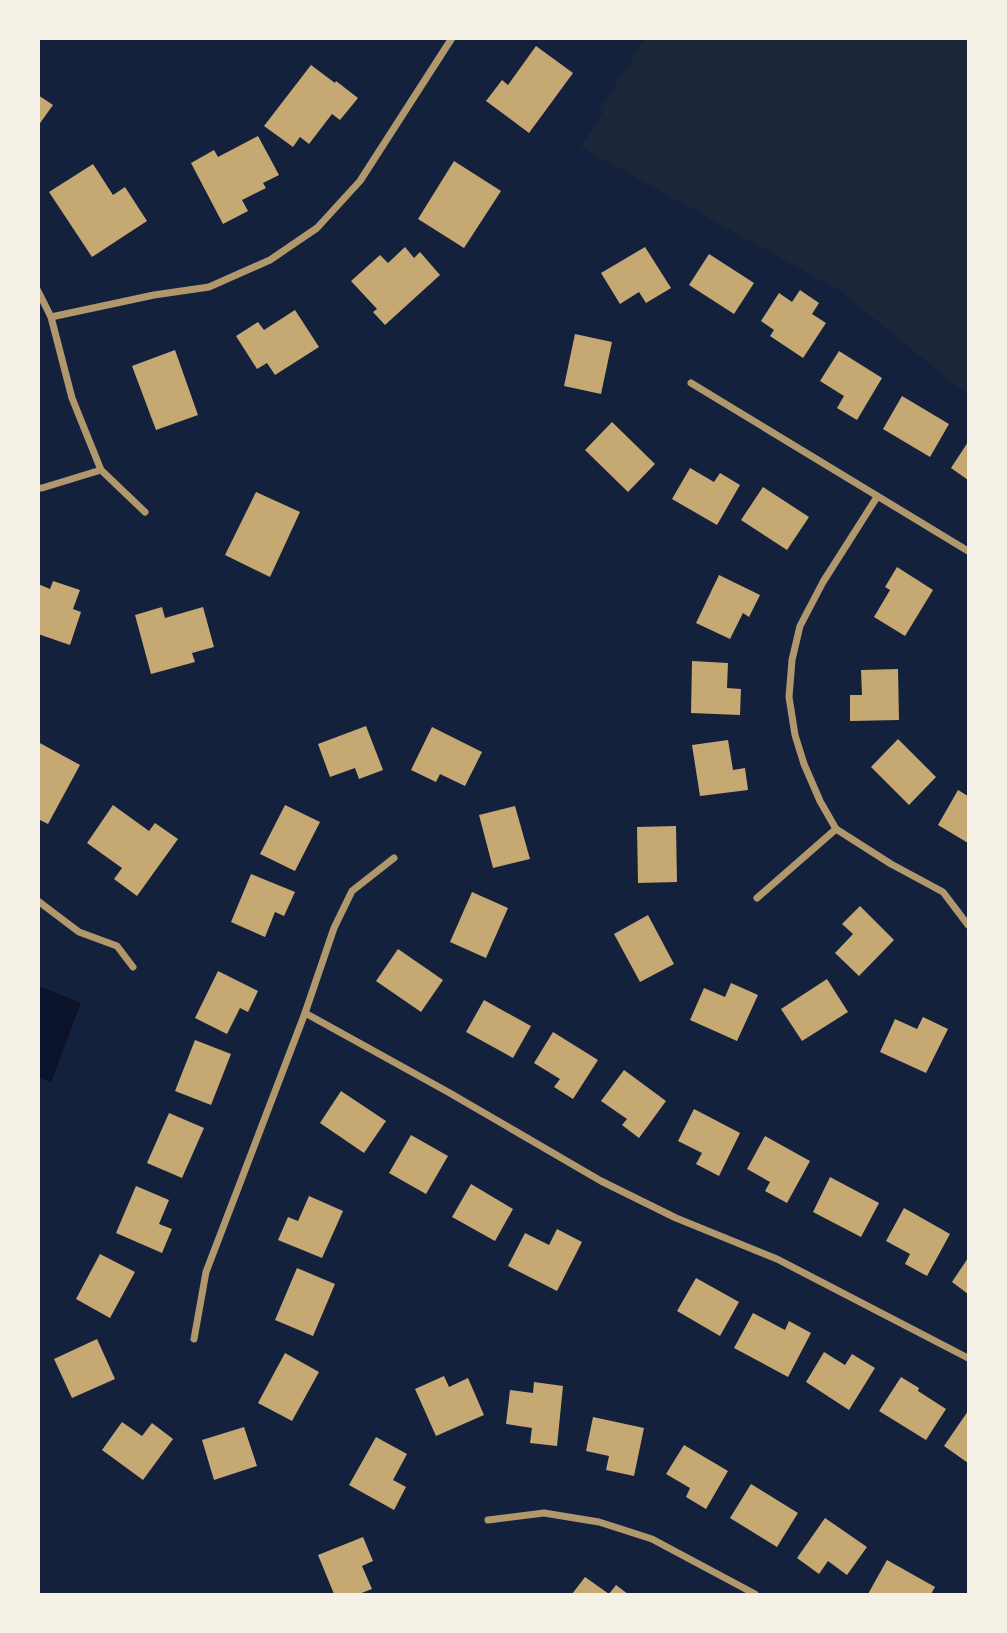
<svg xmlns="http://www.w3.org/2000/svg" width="1007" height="1633" font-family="'PT Serif',serif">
<rect width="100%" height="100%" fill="#14213d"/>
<path fill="#1d2539" d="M645 39H968V393L955 385 842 292 581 147 603 113 599 110Z"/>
<path fill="#0b132b" d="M39 986 81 1003 51 1082 39 1077Z"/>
<g fill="#c6a872">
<path d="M536 46 573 73 529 133 486 101 502 80 508 85Z"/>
<path d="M311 65 335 83 336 81 358 98 340 120 332 114 309 144 300 137 293 147 264 126Z"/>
<path d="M38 95 53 105 38 126Z"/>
<path d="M258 136 279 175 263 183 266 188 242 200 248 211 223 224 191 163 214 150 218 157Z"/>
<path d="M454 161 501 191 464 248 418 219Z"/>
<path d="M93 164 113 195 125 187 147 221 92 257 49 192Z"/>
<path d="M405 247 414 258 420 252 440 275 385 325 373 312 377 309 351 281 380 255 388 263Z"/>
<path d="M645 247 671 288 646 303 639 292 620 304 601 273Z"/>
<path d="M709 254 754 283 734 314 689 285Z"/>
<path d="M800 290 819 303 812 314 826 323 803 358 770 336 774 330 761 321 779 293 792 302Z"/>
<path d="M295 310 319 347 275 375 267 363 257 369 236 336 258 322 264 330Z"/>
<path d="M575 334 612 342 601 394 564 386Z"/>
<path d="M175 350 198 415 156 430 132 366Z"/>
<path d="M839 351 882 378 857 420 837 408 844 396 820 381Z"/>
<path d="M902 396 949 424 930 457 883 429Z"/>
<path d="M612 422 655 464 628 492 585 450Z"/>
<path d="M968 442V480L951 468Z"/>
<path d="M690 468 714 482 720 473 740 485 717 525 672 499Z"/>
<path d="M763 487 809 517 787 550 741 520Z"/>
<path d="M256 492 300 512 270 577 225 555Z"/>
<path d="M897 567 933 590 905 636 874 617 890 590 885 587Z"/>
<path d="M719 575 760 595 749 617 743 613 730 639 696 623Z"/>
<path d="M53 581 80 590 73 609 81 612 70 645 38 634V584L50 589Z"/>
<path d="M162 607 165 618 203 607 214 647 192 653 195 662 151 674 135 615Z"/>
<path d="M692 661 728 663 727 688 741 689 740 715 691 713Z"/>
<path d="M898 669 899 720 850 721V695H862L861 670Z"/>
<path d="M366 726 383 770 359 779 355 768 330 777 318 744Z"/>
<path d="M432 727 482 752 465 786 440 774 436 782 411 770Z"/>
<path d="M898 739 936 777 909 805 871 767Z"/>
<path d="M728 740 733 770 745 768 748 790 700 796 692 745Z"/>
<path d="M38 742 80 765 48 824 38 819Z"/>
<path d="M958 790 968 796V843L938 825Z"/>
<path d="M113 805 149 831 155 823 178 839 137 896 114 879 122 868 87 843Z"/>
<path d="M285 805 320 822 295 871 260 854Z"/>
<path d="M515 806 530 859 493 868 479 815Z"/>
<path d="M676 826 677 882 638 883 637 827Z"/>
<path d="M251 874 295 892 284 916 275 912 265 937 231 922Z"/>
<path d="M472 892 508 908 486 958 450 942Z"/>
<path d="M860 906 894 940 859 976 835 953 853 934 842 924Z"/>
<path d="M648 915 674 964 640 982 614 934Z"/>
<path d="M398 949 443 980 421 1012 376 981Z"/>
<path d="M218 971 258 991 248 1012 240 1008 227 1034 195 1018Z"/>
<path d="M827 979 848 1012 802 1041 781 1009Z"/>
<path d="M731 983 758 995 737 1041 690 1020 704 988 725 997Z"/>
<path d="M484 1000 531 1026 513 1058 466 1032Z"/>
<path d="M923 1017 948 1029 926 1073 880 1052 895 1019 917 1029Z"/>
<path d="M553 1032 598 1060 573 1099 554 1087 560 1079 534 1063Z"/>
<path d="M195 1040 231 1054 211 1105 175 1091Z"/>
<path d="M624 1070 666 1101 639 1138 622 1125 627 1119 601 1101Z"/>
<path d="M341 1091 386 1121 364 1153 320 1123Z"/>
<path d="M694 1109 740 1133 719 1176 696 1164 702 1153 678 1141Z"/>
<path d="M169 1113 204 1128 182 1178 147 1163Z"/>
<path d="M411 1135 448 1156 426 1194 389 1173Z"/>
<path d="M765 1136 810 1161 787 1203 765 1191 770 1182 747 1169Z"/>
<path d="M830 1177 879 1203 861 1237 813 1212Z"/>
<path d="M471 1184 513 1209 495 1241 452 1217Z"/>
<path d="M136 1186 169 1200 159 1224 172 1229 162 1253 116 1233Z"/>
<path d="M309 1196 343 1211 322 1258 278 1240 288 1217 298 1221Z"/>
<path d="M904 1208 950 1234 927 1276 905 1264 910 1254 886 1241Z"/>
<path d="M557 1229 582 1242 557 1291 508 1266 525 1233 549 1245Z"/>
<path d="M100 1254 135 1272 110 1318 76 1299Z"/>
<path d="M968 1258V1294L952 1282Z"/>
<path d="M297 1268 335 1284 313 1336 275 1320Z"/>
<path d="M696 1278 739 1302 720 1336 677 1311Z"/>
<path d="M753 1313 785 1330 789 1321 811 1333 788 1377 734 1348Z"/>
<path d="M97 1339 115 1379 72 1398 54 1359Z"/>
<path d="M824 1352 845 1365 852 1354 875 1368 849 1410 806 1382Z"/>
<path d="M285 1353 319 1372 292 1421 258 1403Z"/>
<path d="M444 1376 449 1387 468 1378 484 1415 436 1436 415 1389Z"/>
<path d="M901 1377 919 1388 918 1391 946 1409 926 1440 879 1411Z"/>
<path d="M534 1382 563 1386 557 1446 530 1443 532 1428 506 1424 510 1390 533 1393Z"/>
<path d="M968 1411V1463L944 1446Z"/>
<path d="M593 1417 644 1428 634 1476 606 1470 609 1456 586 1451Z"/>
<path d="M122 1422 142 1436 152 1423 173 1439 143 1480 102 1450Z"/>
<path d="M244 1427 257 1466 214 1480 202 1440Z"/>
<path d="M376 1437 407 1454 393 1480 406 1487 394 1510 349 1485Z"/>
<path d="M684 1445 728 1471 706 1509 686 1497 690 1488 666 1474Z"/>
<path d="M751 1484 798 1513 777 1547 730 1518Z"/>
<path d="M825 1518 867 1547 847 1575 828 1561 819 1574 797 1558Z"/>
<path d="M363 1537 373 1561 362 1566 372 1589 359 1594H334L318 1555Z"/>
<path d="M887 1560 935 1587 931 1594H868Z"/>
<path d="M585 1577 609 1594 616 1585 628 1594H572Z"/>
</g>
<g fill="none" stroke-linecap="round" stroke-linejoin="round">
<g stroke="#b1986c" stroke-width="7">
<path d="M38 291 51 317 72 398 101 470 145 512"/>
<path d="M51 317 154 295 209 287 270 260 317 228 360 181 452 38"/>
<path d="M691 383 968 551"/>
<path d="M38 488H42L101 470"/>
<path d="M877 497 823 582 800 626 792 660 789 697 795 735 804 764 820 801 836 829 891 864 943 892 968 925"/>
<path d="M757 898 836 829"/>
<path d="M38 901 79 932 117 946 133 967"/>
<path d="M305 1013 448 1092 601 1181 676 1218 777 1259 968 1358"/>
<path d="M194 1339 206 1272 305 1013 334 928 352 891 394 858"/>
<path d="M488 1520 544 1513 599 1522 652 1539 755 1594"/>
</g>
</g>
<rect width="1007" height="1633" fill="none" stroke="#f6f1e7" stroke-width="80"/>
</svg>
